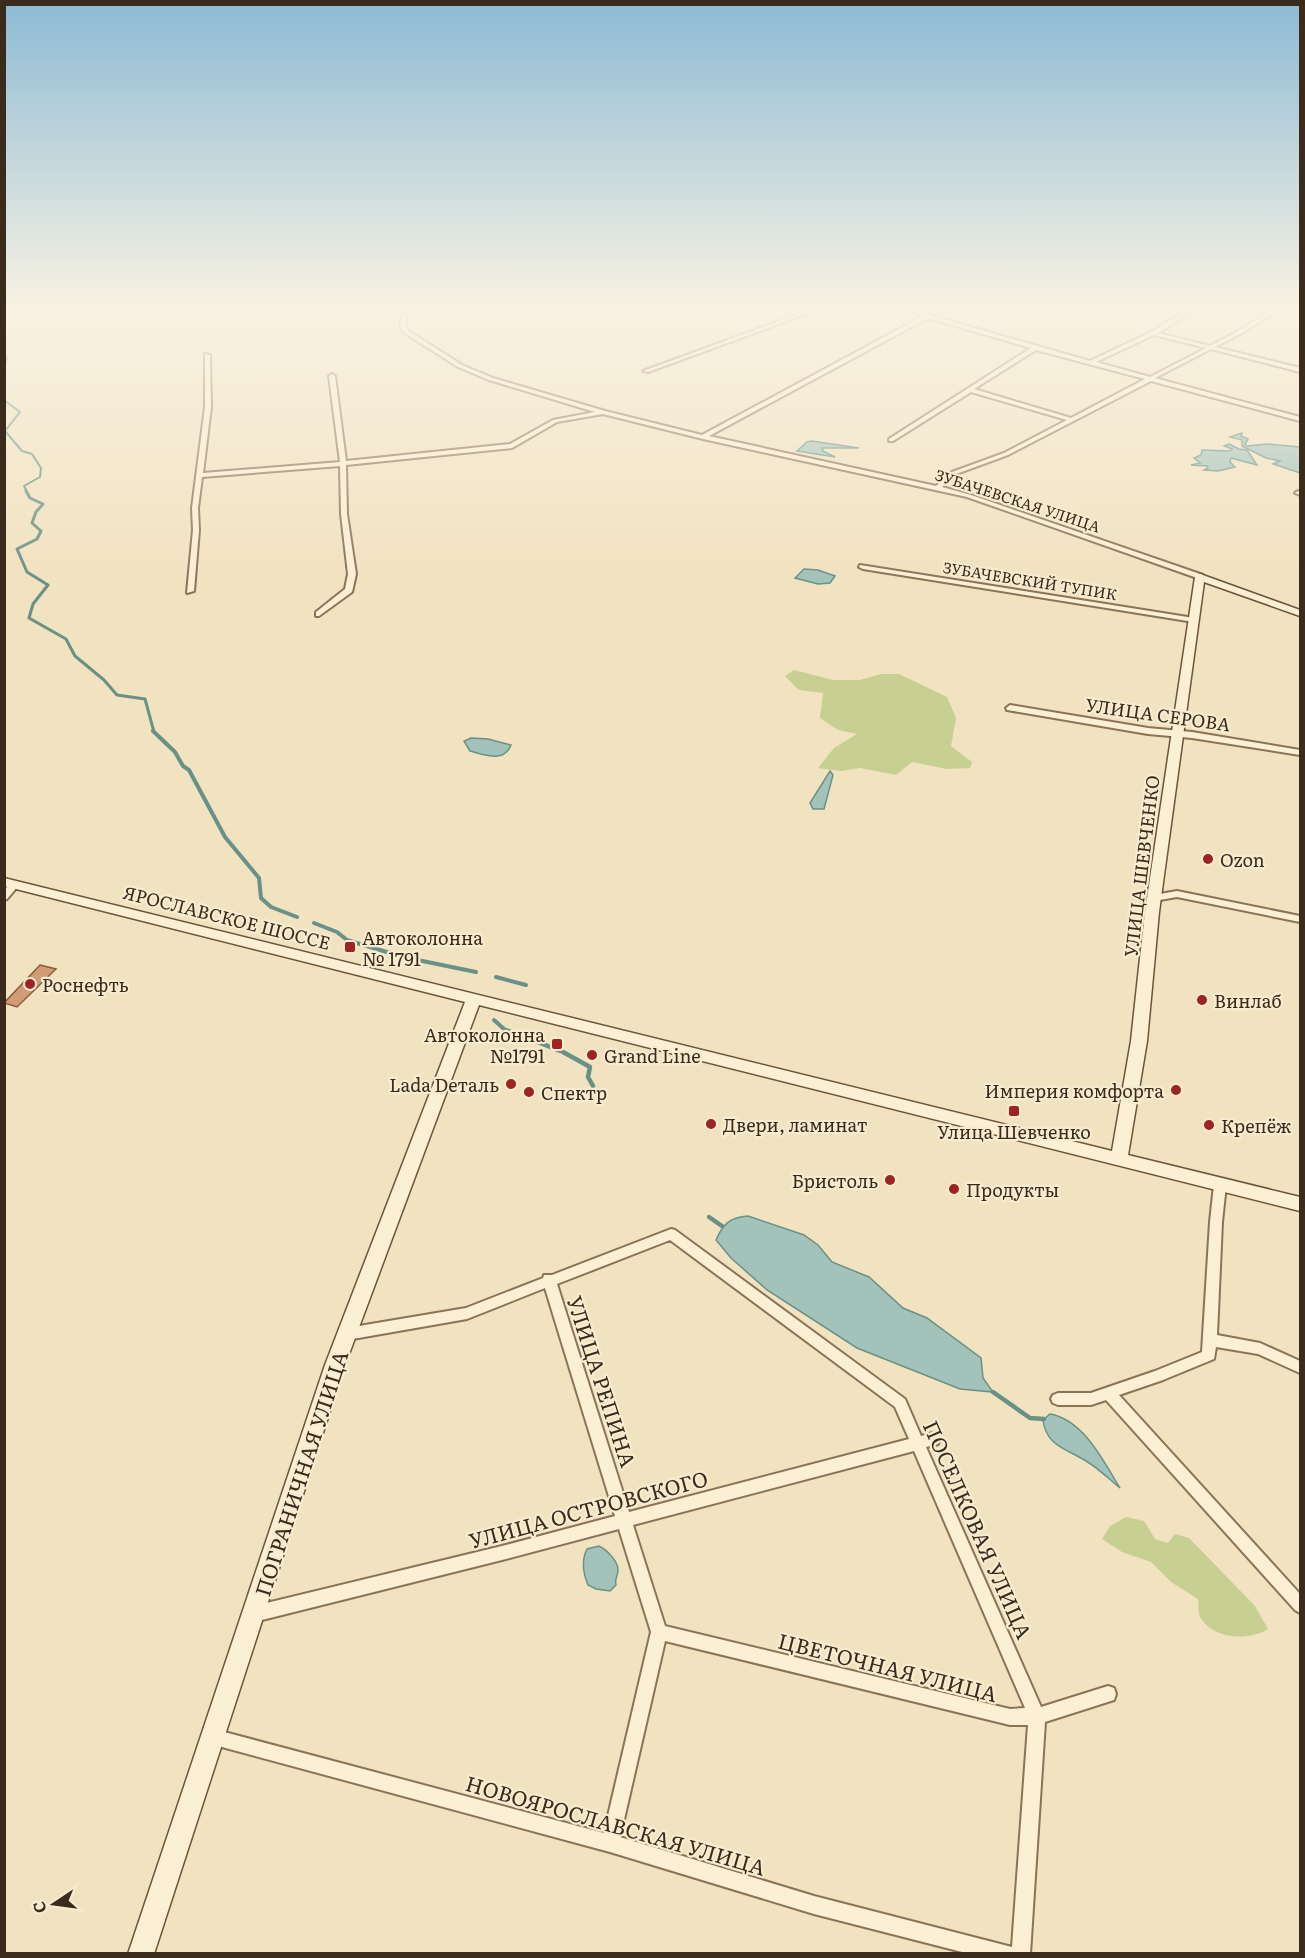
<svg xmlns="http://www.w3.org/2000/svg" width="1305" height="1958" font-family="Literata,serif">
<rect width="100%" height="100%" fill="#f1e2c0"/>
<g fill="#c8cf93">
<path d="M794 670 833 680H860L881 674H899L947 697 956 718 951 746 972 762 970 768 947 769 912 762 896 775 860 768 841 771 818 768 834 748 857 734 838 730 820 718 823 693 799 690 785 676Z"/>
<path d="M1126 1517 1144 1521 1155 1539 1168 1543 1175 1534 1189 1538 1255 1606 1268 1629C1250 1641 1213 1640 1200 1617 1198 1612 1199 1605 1198 1599L1171 1582 1151 1562 1122 1552 1102 1539 1110 1526Z"/>
</g>
<g fill="#a3c2b9" stroke="#6a9187" stroke-width="1.5">
<path d="M1242 433 1241 436 1248 439 1245 444 1247 446 1267 444 1300 447V473L1273 464 1280 461 1266 458 1242 446V440L1230 437Z"/>
<path d="M812 441 859 448H822L823 451 835 457 797 451 807 442Z"/>
<path d="M1229 444 1239 449 1247 450 1257 465 1231 458 1230 462 1235 467 1218 471 1204 470 1208 468 1207 466 1191 465 1200 463 1194 458 1201 455 1202 450 1229 451 1232 449 1224 446Z"/>
<path d="M804 569 818 570 835 576 830 583 818 584 795 578Z"/>
<path d="M471 738 488 739 511 745C504 763 485 755 470 751L464 741Z"/>
<path d="M830 771 833 775 824 809H813L810 803Z"/>
<path d="M748 1216 804 1235 818 1245 832 1262 869 1277 903 1308 927 1318 981 1358 983 1378 993 1392 960 1389 857 1348 767 1290 731 1258 716 1240C723 1224 730 1217 748 1216Z"/>
<path d="M1050 1414C1084 1420 1103 1461 1120 1488 1109 1479 1098 1468 1086 1461 1067 1449 1046 1446 1043 1420Z"/>
<path d="M599 1546C607 1550 618 1561 618 1570 618 1577 614 1578 616 1585L610 1591 596 1589 588 1585C583 1573 581 1561 587 1549Z"/>
</g>
<g fill="none" stroke-linecap="round" stroke-linejoin="round">
<g stroke="#6a9187" stroke-width="2">
<path d="M4 355 7 358 4 369"/>
<path d="M4 400 20 412 5 431 22 451 32 454 41 468 40 477 24 486 27 492"/>
</g>
<path stroke="#6a9187" stroke-width="3" d="M26 491 30 498 43 504 36 512 32 523 41 531 37 539 17 549 27 572 48 585 33 604 29 618 66 639 75 656 104 680 117 695 145 699 154 732"/>
<g stroke="#6a9187" stroke-width="4">
<path d="M153 731 175 752 183 766 189 770 225 837 259 878 261 898 271 907 297 917"/>
<path d="M314 923 337 932 347 940 403 957 476 972"/>
<path d="M496 977 526 985"/>
<path d="M494 1020 504 1029 538 1042"/>
</g>
<g stroke="#6a9187" stroke-width="4.5">
<path d="M535 1041 563 1052 590 1067 588 1077 593 1086"/>
<path d="M709 1217 722 1226"/>
<path d="M993 1392 1030 1418 1044 1419"/>
</g>
</g>
<path fill="#d19b74" stroke="#8c5b3b" stroke-width="1.5" d="M40 965 56 969 17 1007 4 1003Z"/>
<g fill="none" stroke-linecap="round" stroke-linejoin="round">
<g stroke="#8b7357" stroke-width="4">
<g id="street">
<path d="M402 305H408L411 308 419 305H427C415 311 401 313 407 330L462 365 493 378 605 411 702 435 923 316 889 305H898L924 313V311L934 305H940L929 313V315L1090 361 1151 332 1184 312 1205 306 1208 308 1188 314 1158 333 1210 346 1240 330 1280 305H1286L1244 332 1215 347 1300 368V372L1211 349 1155 378 1300 417V421L1151 381 1008 455 956 474 942 487 971 495 1203 575V579H1200L967 497 703 439 603 414 557 422 512 448 346 465 347 514 356 574 352 592 319 616H316V612L345 589 348 574 341 514 340 466 202 477 198 508 199 530 194 591 187 593 193 530 192 508 205 407V354L210 355 211 407 203 473 340 462 329 376 332 374 335 376 346 461 510 444 553 420 595 412 489 380 458 367 403 332C399 323 400 318 407 310ZM928 318 1031 348 889 439V441H893L971 392 1067 420 1004 453 952 472 936 486 709 436ZM1154 335 1206 348 1150 377 1096 362ZM1036 350 1145 379 1071 418 974 389Z"/>
<path d="M654 305H659L665 314H661Z"/>
<path d="M823 305H831L648 372 643 371Z"/>
<path d="M1300 491V495L1295 493 1296 492Z"/>
<path d="M860 565 1194 618 1198 620 1194 622 863 569 859 567Z"/>
<path d="M1010 705 1148 728 1192 732 1300 750V755L1192 738 1148 734 1007 710 1006 708Z"/>
<path d="M14 882 19 885 7 899 4 900V890L11 883Z"/>
<path d="M1177 891 1300 916V922L1177 897 1154 901 1149 898 1154 895Z"/>
<path d="M1220 1180 1224 1182 1226 1185 1222 1222 1217 1335 1260 1343 1300 1361V1373L1258 1354 1216 1347 1214 1359 1163 1380 1119 1395 1300 1594V1613L1295 1610 1106 1400 1091 1405H1058L1053 1403 1051 1399 1053 1395 1058 1393H1091L1155 1371 1202 1352 1210 1222 1214 1185 1216 1182Z"/>
<path d="M671 1229 675 1230 905 1399 921 1436 933 1433 938 1434 940 1439 938 1444 926 1447 1041 1707 1108 1686 1114 1688 1116 1694 1114 1700 1045 1722 1030 1954H970L814 1914 610 1852 207 1743 205 1737 207 1731 213 1729 604 1833 651 1632 619 1529 502 1560 254 1622 248 1619 246 1614 248 1609 254 1606 502 1546 615 1516 545 1288 467 1319 347 1340 342 1338 340 1334 342 1330 347 1328 466 1308 543 1278 544 1275H552ZM670 1240 895 1407 909 1439 629 1512 557 1284ZM914 1451 1025 1708 1010 1709 665 1626 633 1525ZM665 1641 1010 1725H1028L1012 1947 814 1896 620 1837Z"/>
</g>
</g>
<g stroke="#6d543a" stroke-width="3">
<path id="secondary" d="M1200 574 1300 610V616L1204 582 1159 912 1147 1041 1128 1155 1300 1197V1211L479 1005 345 1365 154 1954H128L325 1365 465 1002 4 886V878L1112 1151 1131 1041 1145 912 1195 577Z"/>
</g>
<use href="#street" fill="#fbefd4" fill-rule="evenodd"/>
<use href="#secondary" fill="#fbefd4" fill-rule="evenodd"/>
</g>
<linearGradient id="sky" x2="0" y2="1"><stop stop-color="#8cbad5"/><stop offset="0.53" stop-color="#f9f2e3"/><stop offset="1" stop-color="#f9f2e3" stop-opacity="0"/></linearGradient>
<rect width="1305" height="580" fill="url(#sky)"/>
<g fill="#9e2323" stroke="#f8ecd0" stroke-width="2">
<circle cx="1208" cy="859" r="6"/>
<rect x="344" y="941" width="12" height="12" rx="3"/>
<circle cx="30" cy="984" r="6"/>
<circle cx="1202" cy="1000" r="6"/>
<rect x="551" y="1038" width="12" height="12" rx="3"/>
<circle cx="592" cy="1055" r="6"/>
<circle cx="511" cy="1084" r="6"/>
<circle cx="1176" cy="1090" r="6"/>
<circle cx="529" cy="1092" r="6"/>
<rect x="1008" y="1105" width="12" height="12" rx="3"/>
<circle cx="711" cy="1124" r="6"/>
<circle cx="1209" cy="1125" r="6"/>
<circle cx="890" cy="1180" r="6"/>
<circle cx="954" cy="1189" r="6"/>
</g>
<g text-anchor="middle" dominant-baseline="central" stroke-width="4.5" stroke-linejoin="round" paint-order="stroke">
<g font-size="15" fill="#3a2b1c" stroke="#f8ecd0">
<text transform="translate(1018 500) rotate(18)">ЗУБАЧЕВСКАЯ УЛИЦА</text>
<text transform="translate(1030 580) rotate(9)">ЗУБАЧЕВСКИЙ ТУПИК</text>
</g>
<g font-size="18" fill="#3a2b1c" stroke="#f8ecd0">
<text transform="translate(1158 714) rotate(8)">УЛИЦА СЕРОВА</text>
<text transform="translate(1141 866) rotate(-83)">УЛИЦА ШЕВЧЕНКО</text>
<text transform="translate(227 917) rotate(14)">ЯРОСЛАВСКОЕ ШОССЕ</text>
</g>
<g font-size="18" fill="#3a2b1c" stroke="#f8ecd0" text-anchor="start">
<text x="1220" y="859">Ozon</text>
<text x="362" y="937">Автоколонна<tspan x="362" dy="21">№ 1791</tspan></text>
<text x="42" y="984">Роснефть</text>
<text x="1214" y="1000">Винлаб</text>
<text x="545" y="1034" text-anchor="end">Автоколонна<tspan x="545" dy="21">№1791</tspan></text>
<text x="604" y="1055">Grand Line</text>
<text x="499" y="1084" text-anchor="end">Lada Dеталь</text>
<text x="1164" y="1090" text-anchor="end">Империя комфорта</text>
<text x="541" y="1092">Спектр</text>
<text x="723" y="1124">Двери, ламинат</text>
<text x="1221" y="1125">Крепёж</text>
<text x="1014" y="1131" text-anchor="middle">Улица Шевченко</text>
<text x="878" y="1180" text-anchor="end">Бристоль</text>
<text x="966" y="1189">Продукты</text>
</g>
<g font-size="21" fill="#3a2b1c" stroke="#f8ecd0">
<text transform="translate(603 1381) rotate(72)">УЛИЦА РЕПИНА</text>
<text transform="translate(300 1473) rotate(-72)">ПОГРАНИЧНАЯ УЛИЦА</text>
<text transform="translate(588 1508) rotate(-15)">УЛИЦА ОСТРОВСКОГО</text>
<text transform="translate(979 1529) rotate(66)">ПОСЕЛКОВАЯ УЛИЦА</text>
<text transform="translate(888 1666) rotate(14)">ЦВЕТОЧНАЯ УЛИЦА</text>
<text transform="translate(616 1824) rotate(16)">НОВОЯРОСЛАВСКАЯ УЛИЦА</text>
</g>
</g>
<rect width="1305" height="1958" fill="none" stroke="#3a2b1c" stroke-width="12"/>
<g transform="translate(54 1904) rotate(257)" stroke="#f8ecd0" stroke-width="4.5" paint-order="stroke">
<path d="M0-4.5L10 22L0 15L-10 22Z" fill="#3a2b1c"/>
<text y="-9" font-size="16" font-weight="bold" text-anchor="middle" fill="#3a2b1c">С</text>
</g>
</svg>
